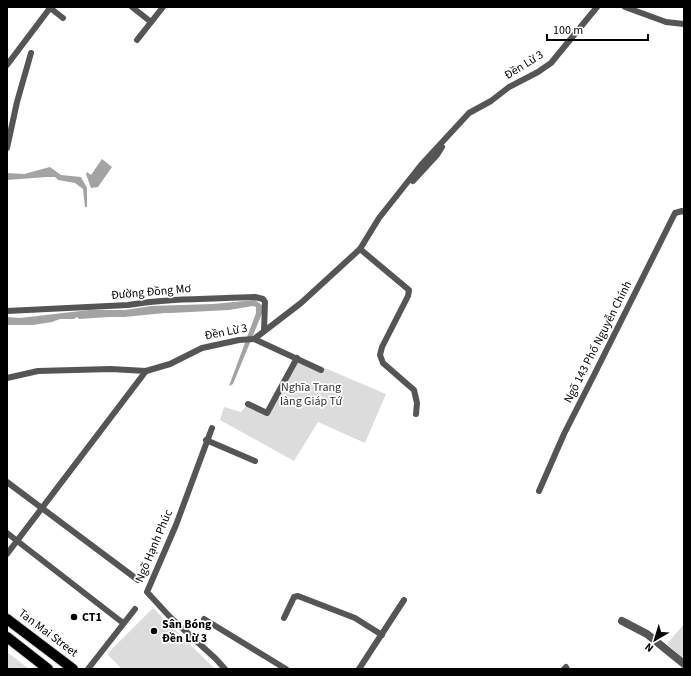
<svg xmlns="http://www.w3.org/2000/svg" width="691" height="676" font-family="'Source Sans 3',sans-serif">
<rect width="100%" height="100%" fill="#fff"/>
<g fill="#dcdcdc">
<path d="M299 357 386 394 365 443 318 422 294 461 220 420 224 407 241 412 247 405 267 414Z"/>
<path d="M153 608 215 669H122L107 654Z"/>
<path d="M684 624V659L667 644Z"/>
<path d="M7 652 29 669H7Z"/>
</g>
<g fill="#a3a3a3">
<path d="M102 159 112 167 98 187 91 188 86 174 87 172 91 175Z"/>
<path d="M50 167 61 175 81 177 87 188V207H85L83 189 75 183 58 180 55 177H46L7 180V173L24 174Z"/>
<path d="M255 300 262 305 263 311 233 384 229 386 256 313V307L253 306 229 310 171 313H165L124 317H109L79 319 77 317 74 319H60L52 322 33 325H7V317L20 318 89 310H125L151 306 213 304Z"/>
</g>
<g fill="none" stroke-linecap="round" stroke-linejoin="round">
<g stroke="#dbdbdb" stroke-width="12">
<g id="primary">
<path d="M7 619 73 669"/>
<path d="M7 637 48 669"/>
</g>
</g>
<g stroke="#555" stroke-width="6">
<path d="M49 7 63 18"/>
<path d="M132 7 151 22"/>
<path d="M625 7 666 22 684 24"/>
<path d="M137 40 163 7"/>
<path d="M7 65 50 8"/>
<path d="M7 148 17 102 31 53"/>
<path d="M413 181 437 155 442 147"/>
<path d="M360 249 409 290 408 296 382 347 380 355 383 363 414 390 417 403 416 414"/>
<path d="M7 311 128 305C170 298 212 299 255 297L263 299 265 302 264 331"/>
<path d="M254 339 321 370"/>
<path d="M7 378 38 371 111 369 146 371 170 364 202 348 239 340 254 339 301 303 360 249 379 218 421 165 469 113 491 101 509 87 538 72 551 63 597 7"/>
<path d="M248 404 267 413 297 358"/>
<path d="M212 428 176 525 147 592 170 617 216 659 225 669"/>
<path d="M206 440 255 461"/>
<path d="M7 482 138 580"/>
<path d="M539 491 564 434 595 373 675 213 682 211 684 212"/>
<path d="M7 533 123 623"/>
<path d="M7 554 146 371"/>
<path d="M284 618 294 597 298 596 355 618 382 635"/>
<path d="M204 619 286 669"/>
<path d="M88 669 135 609"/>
<path d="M359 669 404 600"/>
<path d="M564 669 566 667 567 669"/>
</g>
<path stroke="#555" stroke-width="8" d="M622 621 647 634 684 664"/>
<use href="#primary" stroke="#000" stroke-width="10"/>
</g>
<g fill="#000" stroke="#fff" stroke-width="1.5">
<circle cx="74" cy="617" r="4"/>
<circle cx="154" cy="631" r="4"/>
</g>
<g text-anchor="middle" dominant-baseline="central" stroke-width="3.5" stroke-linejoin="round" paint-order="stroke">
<g font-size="12" fill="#000" stroke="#fff">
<text transform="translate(524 65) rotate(-32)">Đền Lừ 3</text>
<text transform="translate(151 292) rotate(-5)">Đường Đồng Mơ</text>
<text transform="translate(226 332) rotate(-11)">Đền Lừ 3</text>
<text transform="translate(598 342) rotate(-63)">Ngõ 143 Phố Nguyễn Chính</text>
<text transform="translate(154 546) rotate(-67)">Ngõ Hạnh Phúc</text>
<text transform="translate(48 633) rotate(37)">Tan Mai Street</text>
</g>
<g font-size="12" fill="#333" stroke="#fff">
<text x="311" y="387">Nghĩa Trang<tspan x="311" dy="14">làng Giáp Tứ</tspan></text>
</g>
<g font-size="12" font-weight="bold" fill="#000" stroke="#fff" text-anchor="start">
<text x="82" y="617">CT1</text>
<text x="162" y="624">Sân Bóng<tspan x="162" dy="14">Đền Lừ 3</tspan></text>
</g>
</g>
<rect width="691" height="676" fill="none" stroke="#000000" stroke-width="16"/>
<g transform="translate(655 640) rotate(218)" stroke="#ffffff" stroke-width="3" paint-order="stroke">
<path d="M0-3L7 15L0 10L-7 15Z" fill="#000000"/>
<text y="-6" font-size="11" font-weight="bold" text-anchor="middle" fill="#000000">N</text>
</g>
<path d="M547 34v6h101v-6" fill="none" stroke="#000000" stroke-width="2"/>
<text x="553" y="34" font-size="12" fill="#000000" stroke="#ffffff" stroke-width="3" paint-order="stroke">100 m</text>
</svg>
